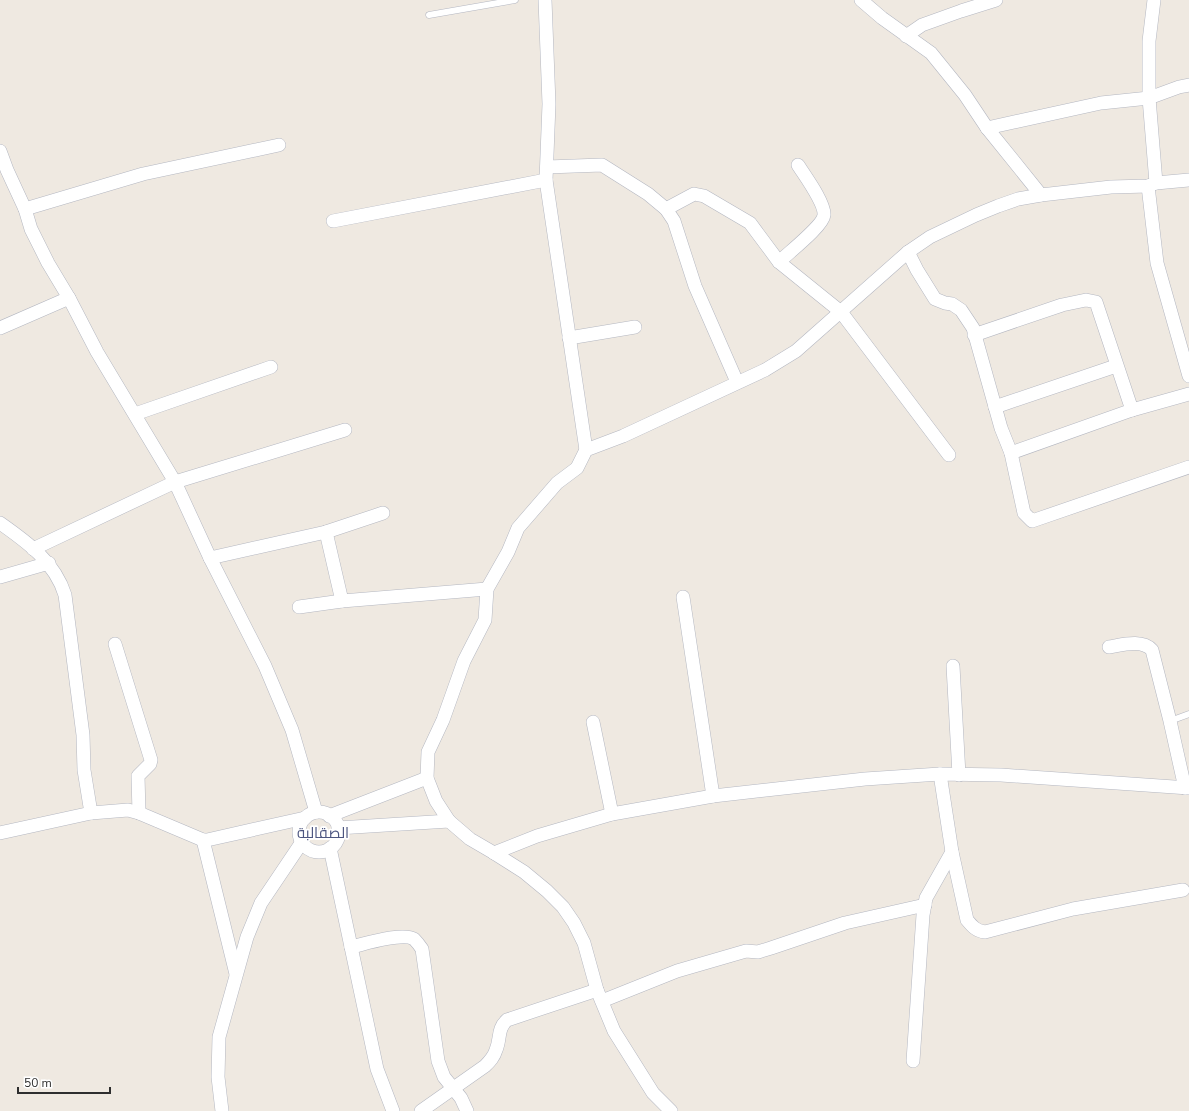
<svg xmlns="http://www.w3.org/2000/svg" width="1189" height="1111" font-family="'Nunito Sans',Cairo,sans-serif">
<rect width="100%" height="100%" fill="#efe9e1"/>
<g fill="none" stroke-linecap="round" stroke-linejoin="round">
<g stroke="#b4b7c1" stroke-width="7">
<g id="service">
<path d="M429 15 515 0"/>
<path d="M1170 721 1189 714"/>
</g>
</g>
<g stroke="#b4b7c1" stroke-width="14">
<g id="minor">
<path d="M545 0 549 104 546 180 586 450"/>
<path d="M861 0 882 18 931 53 965 95 987 128 1041 195"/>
<path d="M1154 0 1149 41V98L1156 183"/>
<path d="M906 36 922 25 961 11 996 0"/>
<path d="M987 128 1101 103 1149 98 1179 87 1189 85"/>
<path d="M0 151 7 170 25 209 31 229 48 263 69 298 97 352 175 482 210 558 265 666 292 730 316 812"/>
<path d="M547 167 602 165 648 194 666 209 674 221 695 286 737 382"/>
<path d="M1148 186 1157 263 1189 376"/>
<path d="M25 209 143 174 279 145"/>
<path d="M666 209 694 194 704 196 750 223 779 262 841 312 949 455"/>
<path d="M333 221 546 180"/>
<path d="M908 252 917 270 935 299 945 303 952 304 961 310 973 328 1001 428 1011 453 1024 513 1032 521 1189 467"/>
<path d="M779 262C788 253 823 226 824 215 825 203 805 176 798 165"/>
<path d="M0 328 69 298"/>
<path d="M974 335 1062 305 1086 300 1096 302 1132 410"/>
<path d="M569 338 635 327"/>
<path d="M995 407 1116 366"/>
<path d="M135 414 271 367"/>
<path d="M1011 453 1132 410 1189 394"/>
<path d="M0 523C27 542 55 562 65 595L83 735 84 770 91 813"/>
<path d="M326 532 342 601"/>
<path d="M33 549 175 482 345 430"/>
<path d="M210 558 326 532 383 513"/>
<path d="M0 577 49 563"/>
<path d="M683 597 713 796"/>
<path d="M299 607 342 601 487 589"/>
<path d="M115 644 151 760 150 764 138 776 139 813"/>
<path d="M1109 647C1122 645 1142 639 1152 650L1170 721 1185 788"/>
<path d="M953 666 959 775"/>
<path d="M593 722 612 814"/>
<path d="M940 774 952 852 967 920C972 926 976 931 985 932L1073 909 1183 890"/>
<circle cx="319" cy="832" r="20"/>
<path d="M329 816 427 778"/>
<path d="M338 828 449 821"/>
<path d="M0 833 91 813 128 810 139 813 203 840H207L305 818"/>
<path d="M203 840 236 974"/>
<path d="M330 848 377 1069 393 1111"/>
<path d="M494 853 537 836 612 814 713 796 865 779 940 774 1001 775 1189 788"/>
<path d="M351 947C365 944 402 932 414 939 417 942 420 946 422 949L438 1061 444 1077 461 1098 467 1111"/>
<path d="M602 1001 677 971 746 951 758 952 771 948 845 923 925 905"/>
<path d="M913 1061 923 915 926 898 952 852"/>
<path d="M222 1111 218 1077 219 1037 247 937 261 903 302 842"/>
<path d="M421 1111 485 1066C490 1061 494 1057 496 1050 501 1038 497 1029 507 1020L597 990"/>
<path d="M671 1111 653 1093 614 1031 597 990 584 943 574 923 563 907 547 891 524 872 494 853 470 839 449 821 436 801 427 778 428 752 443 720 464 661 485 620 487 589 508 552 518 528 557 483 577 468 586 450 623 436 765 370 796 351 908 252 930 237 976 215 998 206 1018 199 1041 195 1111 187 1148 186 1156 183 1189 180"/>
</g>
</g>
<use href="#service" stroke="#fff" stroke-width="6"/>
<use href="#minor" stroke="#fff" stroke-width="13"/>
</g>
<g text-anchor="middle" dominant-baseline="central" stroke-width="3.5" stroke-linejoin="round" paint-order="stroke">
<g font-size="15" fill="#4d5680" stroke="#fff">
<text x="323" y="833">الصقالبة</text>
</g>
</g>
<path d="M18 1087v6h92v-6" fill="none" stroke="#2e2e2e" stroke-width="2"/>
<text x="24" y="1087" font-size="12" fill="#2e2e2e" stroke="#ffffff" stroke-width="3" paint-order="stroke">50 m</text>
</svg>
